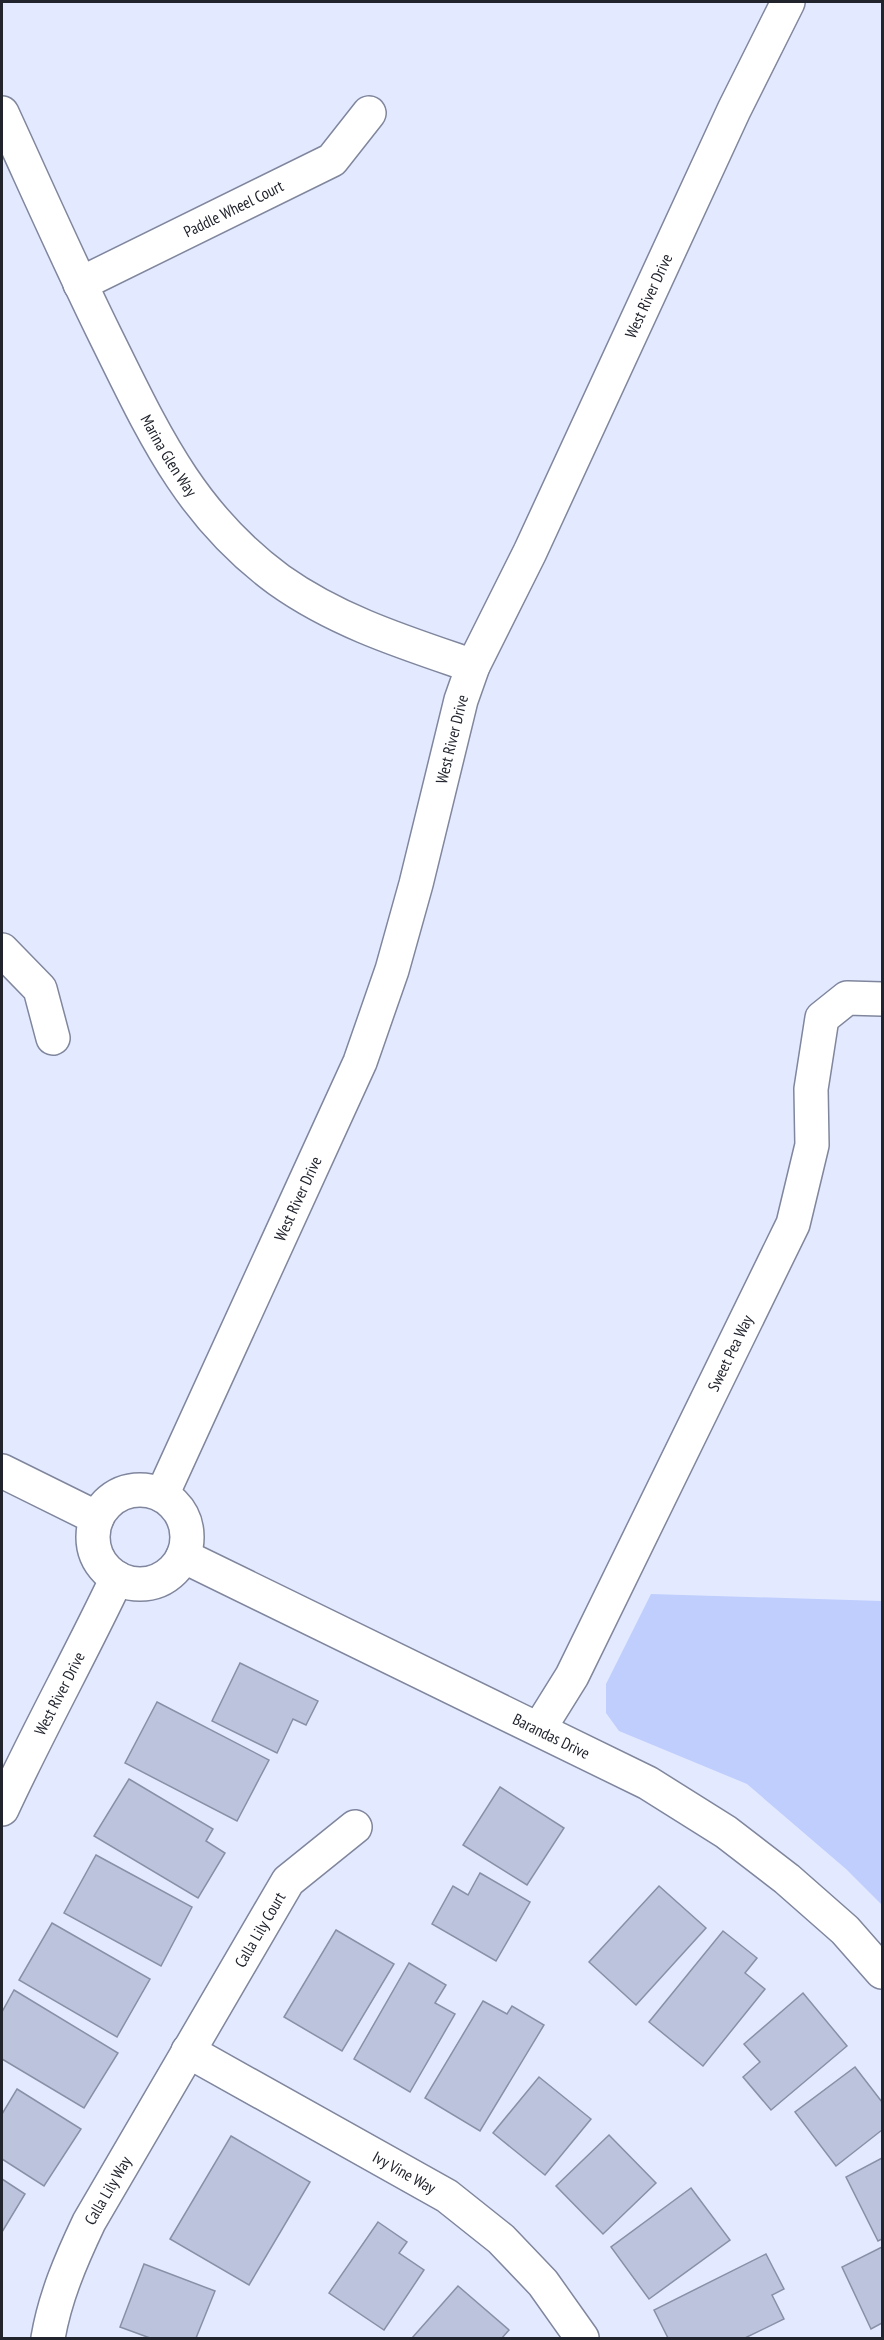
<svg xmlns="http://www.w3.org/2000/svg" width="884" height="2340" font-family="'PT Sans Narrow',sans-serif">
<rect width="100%" height="100%" fill="#e3eaff"/>
<path fill="#bfcefd" d="M651 1594 882 1601V1905L846 1869 747 1784 619 1731 606 1713V1684Z"/>
<g fill="#bcc4dd" stroke="#8890a7" stroke-width="1.5">
<path d="M240 1663 318 1701 306 1725 293 1719 277 1753 212 1721Z"/>
<path d="M157 1702 269 1760 237 1821 125 1763Z"/>
<path d="M129 1779 213 1829 206 1841 225 1853 198 1898 94 1836Z"/>
<path d="M500 1787 564 1828 527 1885 463 1845Z"/>
<path d="M96 1855 192 1907 161 1966 64 1913Z"/>
<path d="M480 1873 530 1902 496 1961 432 1924 453 1886 468 1895Z"/>
<path d="M659 1886 706 1928 636 2005 589 1962Z"/>
<path d="M52 1923 150 1979 117 2037 19 1980Z"/>
<path d="M336 1930 394 1964 342 2051 284 2017Z"/>
<path d="M723 1931 757 1958 745 1973 765 1989 703 2066 649 2022Z"/>
<path d="M409 1963 446 1985 435 2003 455 2014 410 2092 354 2059Z"/>
<path d="M14 1990 118 2053 84 2108 2 2059V2012Z"/>
<path d="M803 1993 847 2046 771 2110 743 2077 760 2062 744 2044Z"/>
<path d="M483 2001 507 2014 512 2006 544 2025 480 2131 425 2098Z"/>
<path d="M855 2067 882 2102V2130L836 2166 795 2112Z"/>
<path d="M539 2077 591 2119 545 2175 493 2133Z"/>
<path d="M17 2089 81 2129 44 2186 2 2159V2114Z"/>
<path d="M609 2135 656 2183 603 2234 556 2186Z"/>
<path d="M231 2136 310 2182 249 2285 170 2239Z"/>
<path d="M882 2158V2239L878 2241 846 2177Z"/>
<path d="M2 2179 25 2194 2 2232Z"/>
<path d="M691 2188 730 2240 649 2299 611 2247Z"/>
<path d="M378 2222 407 2242 399 2253 424 2270 384 2330 329 2293Z"/>
<path d="M882 2247V2323L871 2329 842 2267Z"/>
<path d="M766 2254 784 2289 772 2295 784 2319 745 2338H668L654 2310Z"/>
<path d="M144 2264 215 2291 196 2338H150L120 2327Z"/>
<path d="M458 2286 509 2330 502 2338H412Z"/>
</g>
<g fill="none" stroke-linecap="round" stroke-linejoin="round">
<g stroke="#7f869d" stroke-width="36">
<g id="minor">
<path id="s1" d="M2 113C36 187 69 262 105 335 153 432 189 514 279 580 338 622 406 643 473 666"/>
<path id="s2" d="M80 284 332 160 369 113"/>
<path d="M2 950 40 989 53 1038"/>
<path d="M2 1471 97 1518"/>
<circle cx="140" cy="1537" r="47"/>
<path id="s3" d="M162 1495 360 1062 392 970 416 884 461 700 473 666 530 552 734 110 788 2"/>
<path id="s4" d="M183 1556 648 1783 726 1832 787 1879 845 1930 882 1972"/>
<path id="s5" d="M539 1729 572 1676 793 1224 812 1145 811 1089 822 1018 847 998 882 999"/>
<path id="s6" d="M2 1809C38 1731 80 1656 117 1578"/>
<path id="s7" d="M188 2051 447 2196 501 2239 543 2283 582 2338"/>
<path id="s8" d="M48 2338C55 2297 71 2260 89 2222L288 1881 355 1827"/>
</g>
</g>
<use href="#minor" stroke="#fff" stroke-width="33"/>
</g>
<g text-anchor="middle" dominant-baseline="central" stroke-width="4.5" stroke-linejoin="round" paint-order="stroke">
<g font-size="16" fill="#21242d" stroke="#f6f8fd">
<text stroke="none"><textPath href="#s2" startOffset="171">Paddle Wheel Court</textPath></text>
<text stroke="none"><textPath href="#s3" startOffset="1298">West River Drive</textPath></text>
<text stroke="none"><textPath href="#s1" startOffset="381">Marina Glen Way</textPath></text>
<text stroke="none"><textPath href="#s3" startOffset="812">West River Drive</textPath></text>
<text stroke="none"><textPath href="#s3" startOffset="326">West River Drive</textPath></text>
<text stroke="none"><textPath href="#s5" startOffset="422">Sweet Pea Way</textPath></text>
<text stroke="none"><textPath href="#s6" startOffset="129">West River Drive</textPath></text>
<text stroke="none"><textPath href="#s4" startOffset="410">Barandas Drive</textPath></text>
<text stroke="none"><textPath href="#s8" startOffset="462">Calla Lily Court</textPath></text>
<text stroke="none"><textPath href="#s7" startOffset="248">Ivy Vine Way</textPath></text>
<text stroke="none"><textPath href="#s8" startOffset="160">Calla Lily Way</textPath></text>
</g>
</g>
<rect width="884" height="2340" fill="none" stroke="#21242d" stroke-width="6"/>
</svg>
